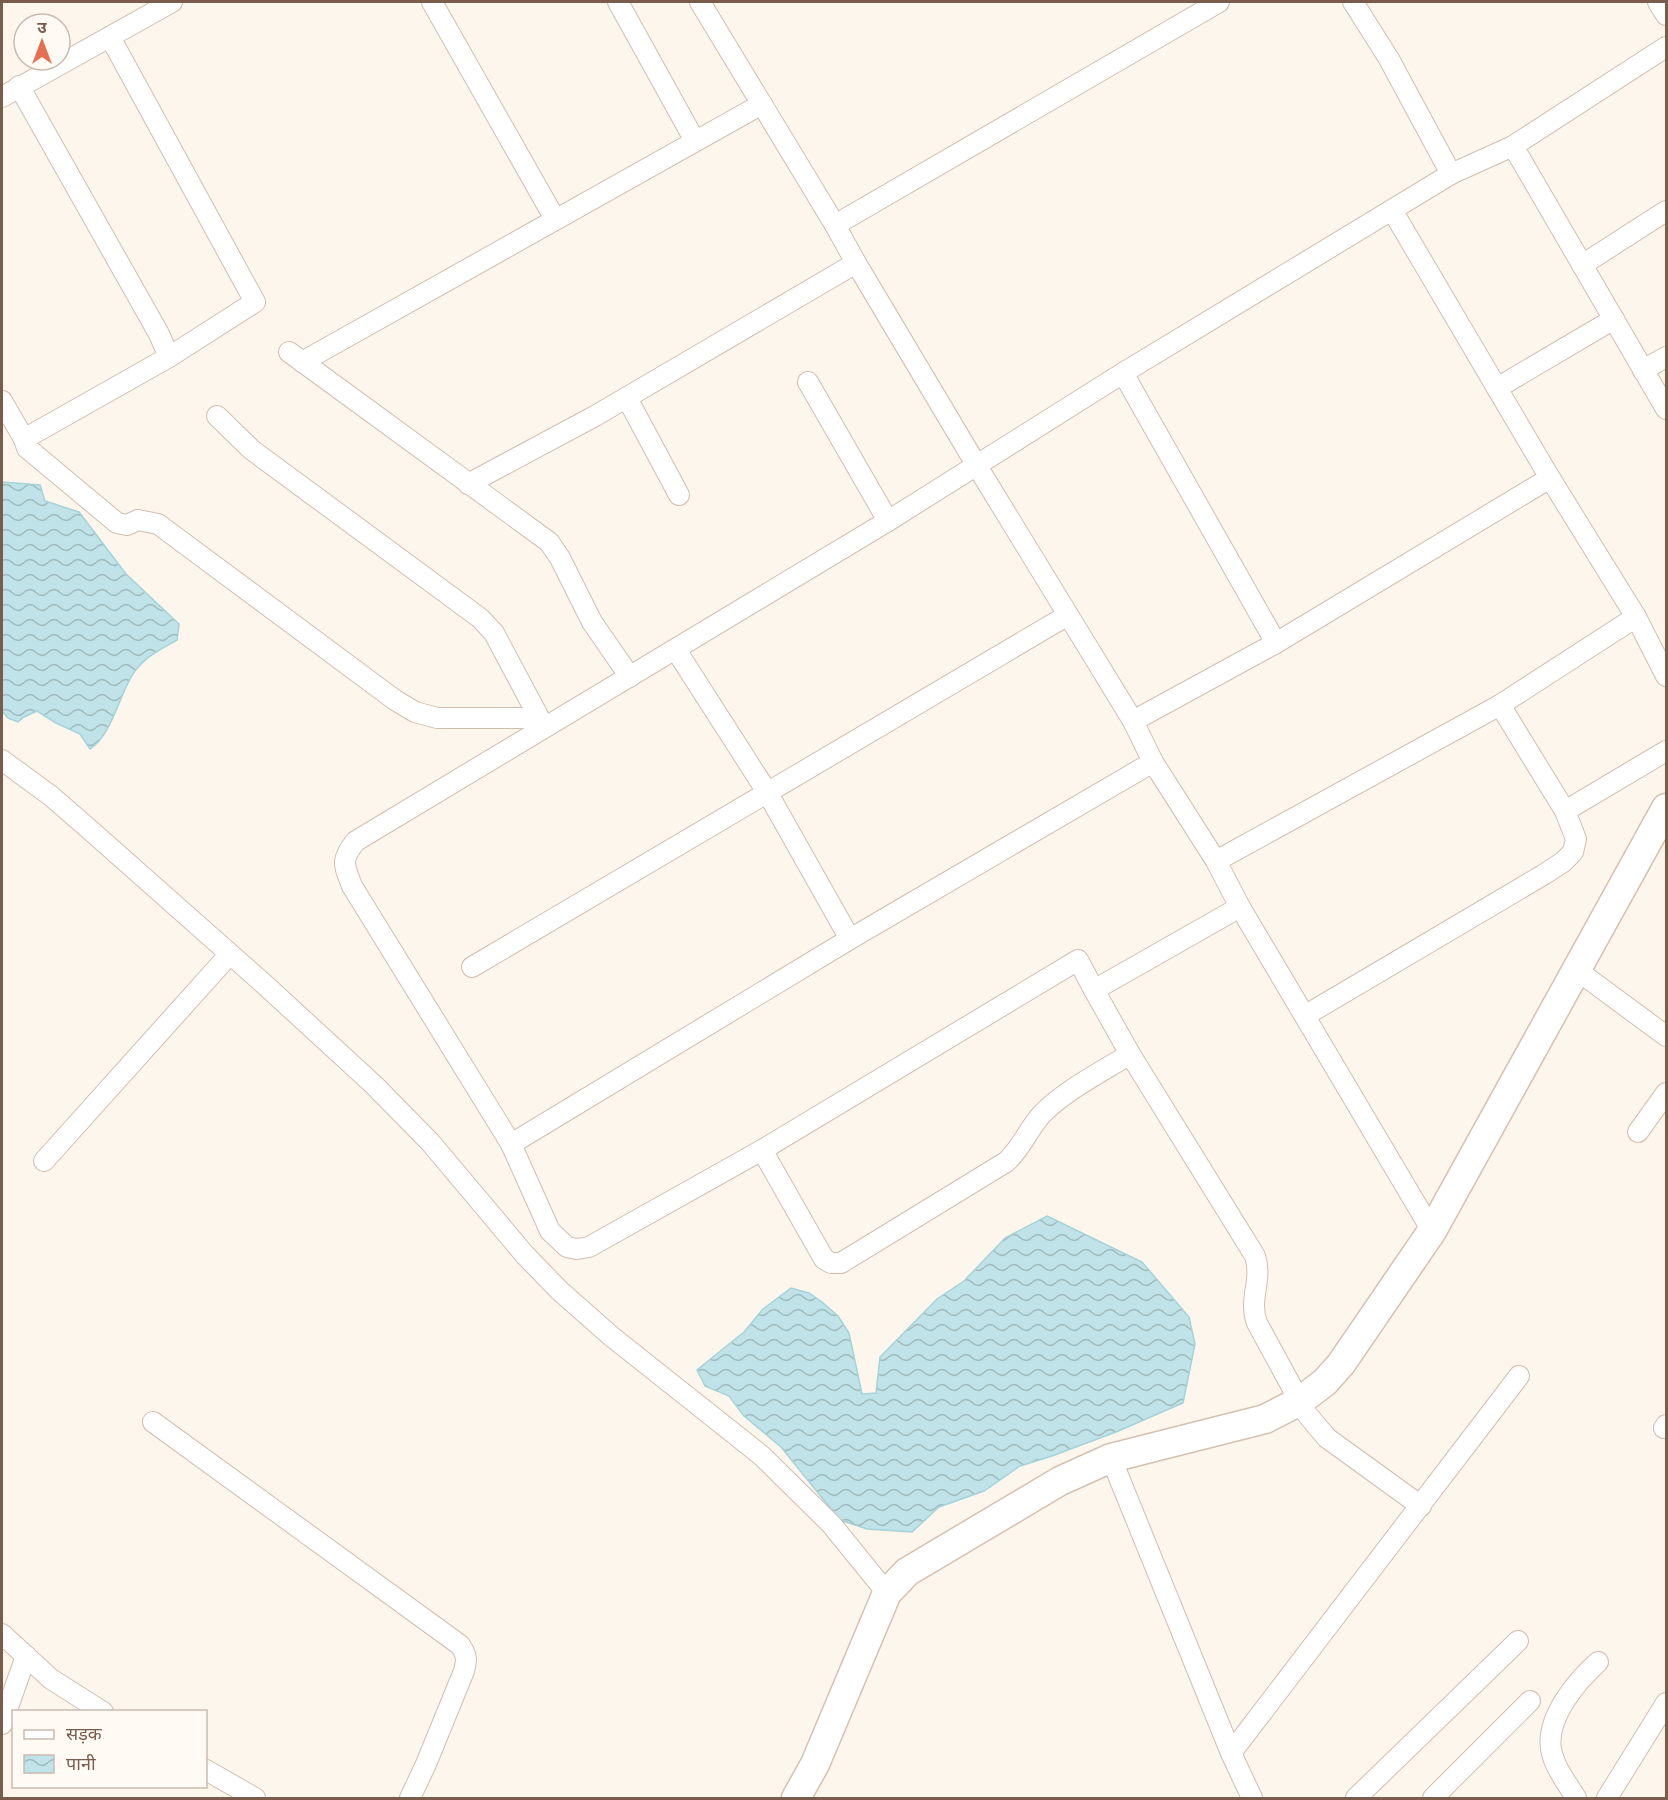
<svg xmlns="http://www.w3.org/2000/svg" width="1668" height="1800" font-family="'PT Sans','Noto Sans Devanagari',sans-serif">
<defs>
<pattern id="water-waves" width="16" height="10" patternUnits="userSpaceOnUse" patternTransform="scale(1.5)"><rect width="16" height="10" fill="#bfe3e8"/><path d="M0 5q4-4 8 0t8 0" fill="none" stroke="#a0bbbe"/></pattern>
</defs>
<rect width="100%" height="100%" fill="#fdf6ec"/>
<g fill="url(#water-waves)" stroke="#a5d3da" stroke-width="1.5">
<path d="M2 482 40 485 45 501 79 512 126 574 179 624 177 640C161 649 146 656 135 671 119 693 113 734 90 749L80 734 56 723 37 711 24 717 18 722 8 718 2 711Z"/>
<path d="M1047 1216 1142 1262 1189 1317 1195 1344 1183 1403 1116 1432 1052 1456 1020 1466 984 1491 939 1507 912 1532 867 1529 840 1520 781 1447 744 1416 729 1396 705 1386 697 1370 744 1332 763 1309 791 1288 809 1293 822 1302 838 1316 849 1333 862 1394 876 1393 880 1357 937 1299 964 1281 1005 1238Z"/>
</g>
<g fill="none" stroke-linecap="round" stroke-linejoin="round">
<g stroke="#d1beb0" stroke-width="22">
<g id="street">
<path d="M432 2 555 219"/>
<path d="M618 2 695 141"/>
<path d="M700 2 835 225 856 263 977 466 1133 721 1153 762 1216 861 1240 907 1432 1231"/>
<path d="M1353 2 1389 59 1451 174"/>
<path d="M1658 2 1666 15"/>
<path d="M110 37 255 302 169 357"/>
<path d="M2 97 172 2"/>
<path d="M1513 146 1666 409"/>
<path d="M835 225 1219 2"/>
<path d="M1582 265 1666 211"/>
<path d="M289 352 549 542 560 558 592 622 630 677"/>
<path d="M302 362 762 104"/>
<path d="M1643 370 1666 357"/>
<path d="M1123 373 1276 643"/>
<path d="M808 382 888 521"/>
<path d="M1497 388 1614 319"/>
<path d="M627 398 679 495"/>
<path d="M2 401 24 439 169 357 159 334 19 86"/>
<path d="M217 416 252 450 480 618 494 633 544 727"/>
<path d="M24 439 27 448 117 523 127 525 138 520 158 524 395 700 415 712 437 718H538"/>
<path d="M468 484 595 416 856 263"/>
<path d="M1636 617 1666 676"/>
<path d="M676 650 767 792 850 939"/>
<path d="M1133 721 1276 643 1550 478 1392 210"/>
<path d="M2 760 51 796 89 829 264 984 374 1085 430 1142 525 1255 560 1291 611 1336 762 1456 831 1524 887 1593"/>
<path d="M1565 811 1666 751"/>
<path d="M1216 861 1500 705 1636 617 1550 478"/>
<path d="M1240 907 1094 990 1078 960 762 1150 589 1247 577 1249 567 1247 550 1231 511 1144 352 886C344 865 340 860 356 841L888 521 1123 373 1451 174 1513 146 1666 47"/>
<path d="M472 967 1068 615"/>
<path d="M1578 971 1666 1036"/>
<path d="M1094 990 1130 1054 1255 1256C1263 1281 1248 1298 1257 1323L1306 1413 1316 1425 1327 1438 1421 1506"/>
<path d="M1306 1015 1543 875 1563 862 1573 852 1576 839 1565 811 1500 705"/>
<path d="M1638 1132 1666 1093"/>
<path d="M511 1144 850 939 1153 762"/>
<path d="M762 1150 824 1259 831 1263H841L1006 1162C1022 1148 1028 1129 1042 1114 1064 1091 1103 1071 1130 1054"/>
<path d="M44 1161 229 955"/>
<path d="M153 1422 460 1645C467 1655 467 1660 464 1671L426 1764 410 1798"/>
<path d="M1664 1428 1666 1425"/>
<path d="M1111 1458 1231 1753 1252 1798"/>
<path d="M2 1634 51 1679 103 1712"/>
<path d="M2 1724 26 1656"/>
<path d="M1231 1753 1519 1376"/>
<path d="M206 1770 255 1798"/>
<path d="M1356 1798 1518 1641"/>
<path d="M1433 1798 1530 1701"/>
<path d="M1576 1798C1567 1783 1554 1767 1551 1749 1546 1717 1577 1681 1598 1662"/>
<path d="M1607 1798 1666 1703"/>
</g>
</g>
<g stroke="#d6c0b0" stroke-width="31">
<path id="secondary" d="M796 1798 815 1764 887 1593 907 1572 1060 1481 1111 1458 1265 1419 1300 1401 1325 1382 1341 1364 1432 1231 1666 808"/>
</g>
<use href="#street" stroke="#fff" stroke-width="20"/>
<use href="#secondary" stroke="#fff" stroke-width="28"/>
</g>
<rect width="1668" height="1800" fill="none" stroke="#7a5c4d" stroke-width="6"/>
<rect x="12" y="1710" width="195" height="78" fill="#fffaf3" stroke="#cabbb1" stroke-width="1.5"/>
<rect x="24" y="1730" width="30" height="9" fill="#ffffff" stroke="#cabbb1" stroke-width="1.5"/>
<text x="66" y="1740" font-size="18" fill="#7a5c4d">सड़क</text>
<rect x="24" y="1755" width="30" height="18" fill="url(#water-waves)" stroke="#cabbb1" stroke-width="1.5"/>
<text x="66" y="1770" font-size="18" fill="#7a5c4d">पानी</text>
<g transform="translate(42 42)"><circle r="28" fill="#fffaf3" stroke="#cabbb1" stroke-width="1.5"/>
<path d="M0-4.5L10 22L0 15L-10 22Z" fill="#e76f51"/>
<text y="-9" font-size="16" font-weight="bold" text-anchor="middle" fill="#7a5c4d">उ</text>
</g>
</svg>
